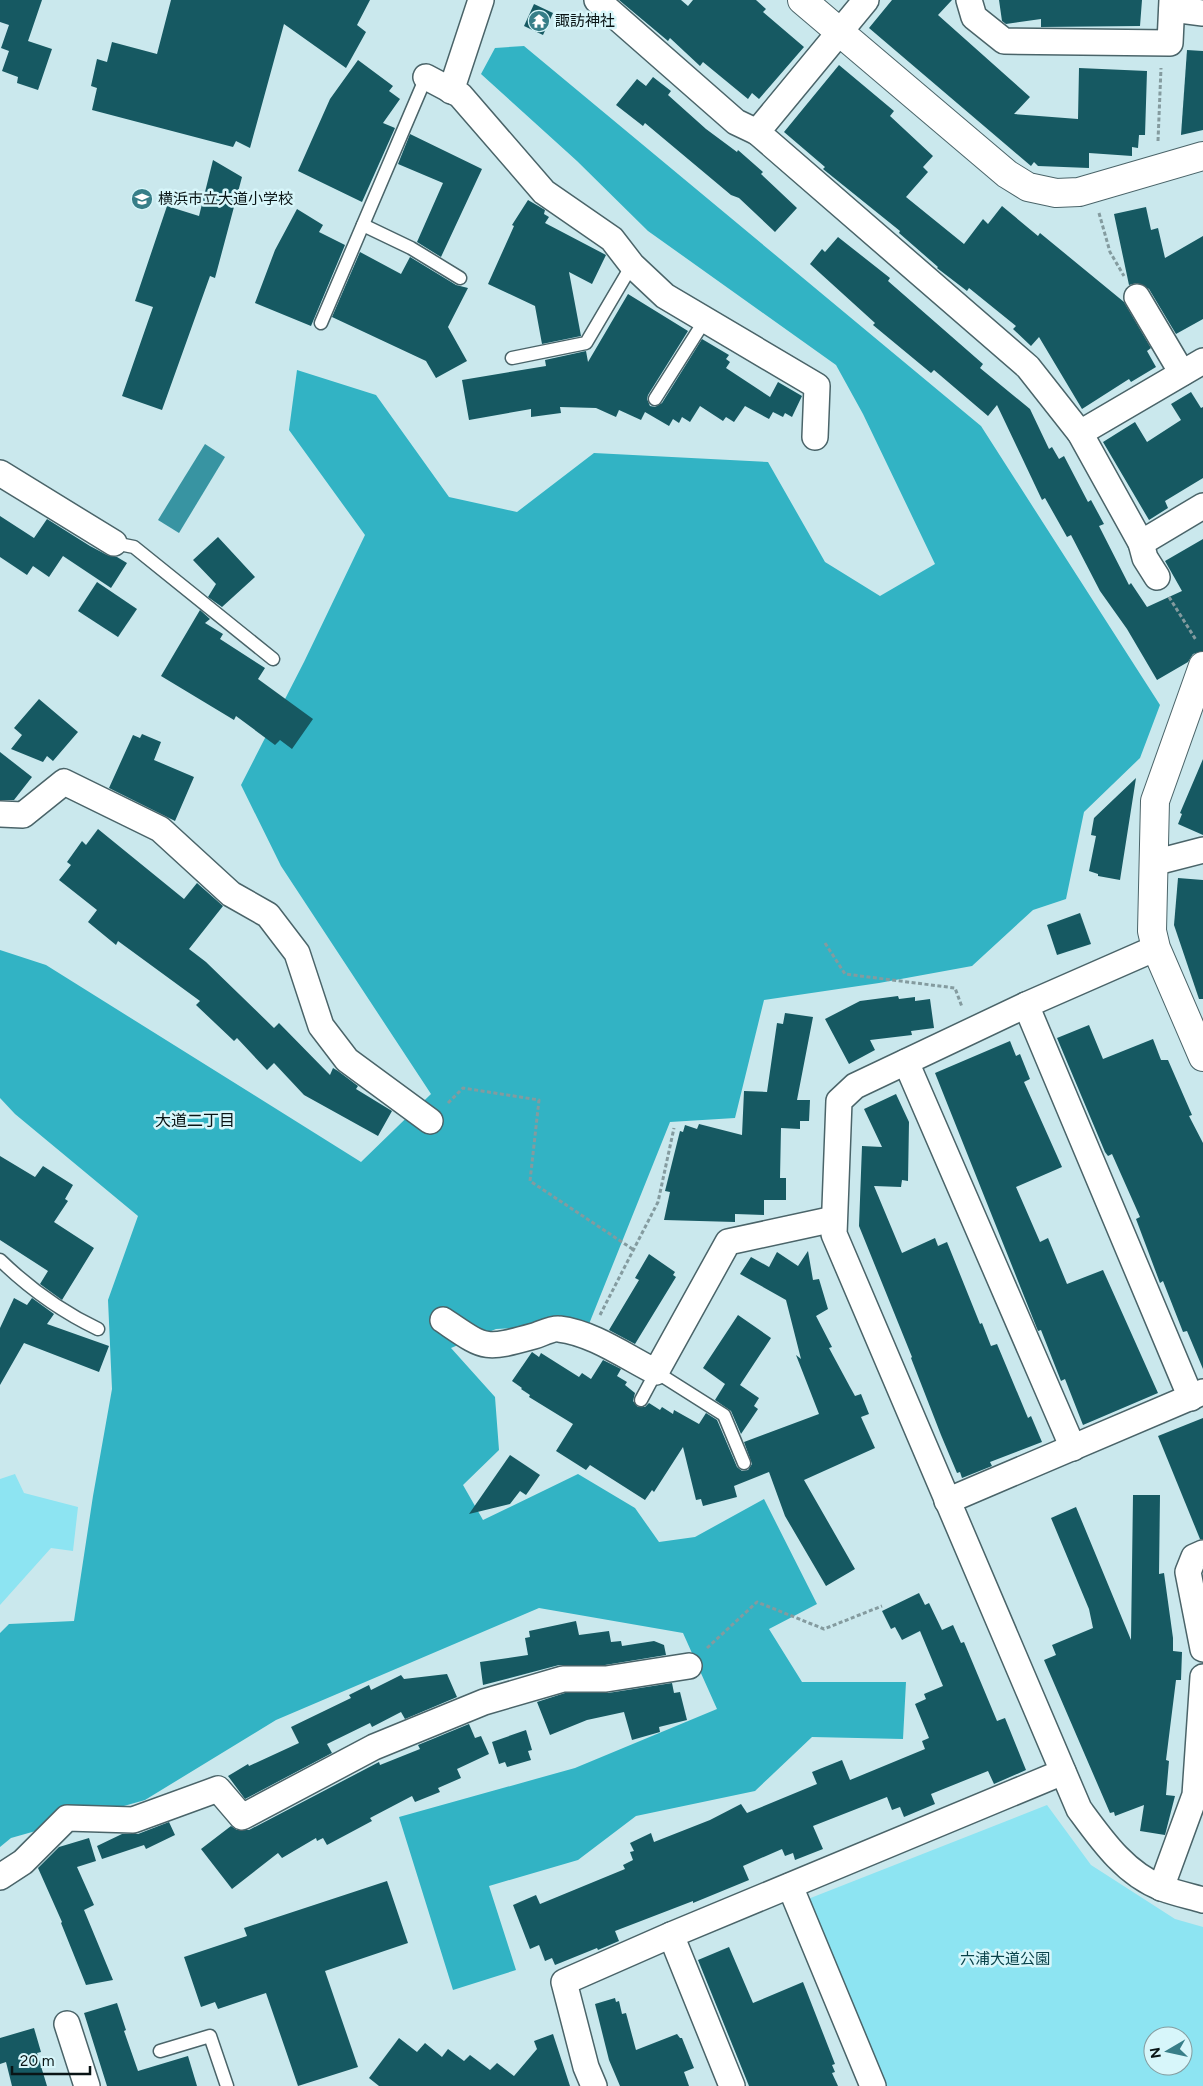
<svg xmlns="http://www.w3.org/2000/svg" width="1203" height="2086" font-family="Figtree,'Noto Sans JP',sans-serif">
<rect width="100%" height="100%" fill="#cae8ed"/>
<g fill="#8de4f2" fill-rule="evenodd">
<path d="M15 1474 24 1493 78 1507 73 1551 51 1548 0 1605V1479Z"/>
<path d="M1047 1805 1091 1865 1175 1919 1203 1927V2086H880L808 1899ZM1153 2036H1183V2066H1153Z"/>
</g>
<path fill="#32b3c4" d="M524 46 981 426 1160 705 1140 758 1084 812 1066 899 1033 910 972 966 879 983 764 1000 735 1118 670 1122 589 1324 496 1329 451 1348 495 1397 499 1450 463 1485 483 1520 578 1474 635 1508 659 1542 695 1537 764 1499 817 1604 769 1629 802 1682H906L903 1739 812 1737 755 1791 636 1816 578 1860 489 1886 516 1970 453 1990 399 1817 575 1768 717 1709 683 1633 539 1608 276 1720 145 1800 11 1838 0 1847V1633L9 1624 74 1621 93 1496 112 1389 108 1300 138 1216 15 1114 0 1098V950L46 965 361 1162 431 1094 281 866 241 785 304 662 365 535 289 430 297 370 376 395 449 497 517 512 594 453 768 462 825 562 880 596 935 564 863 414 836 365 648 231 577 161 481 74 495 48Z"/>
<path fill="#3894a2" d="M205 444 225 457 179 533 158 520Z"/>
<g fill="#165962">
<path d="M0 0H42L28 41 52 49 38 90 17 83 18 77 2 71 9 51 1 48 9 25 0 22Z"/>
<path d="M171 0H370L357 25 366 32 346 68 284 24 250 148 236 141 233 147 92 110 97 88 91 86 97 59 107 62 112 42 157 54Z"/>
<path d="M619 0H681L688 6 693 0H756L766 9 763 12 804 47 759 99 752 93 748 99 703 62 700 66 670 38 668 41Z"/>
<path d="M892 0H952L938 15 1030 97 1014 114 1078 119 1079 68 1147 71 1145 135H1139L1138 148 1132 147V156L1089 153V168L1038 166 1034 162 1031 166 869 28Z"/>
<path d="M999 0H1142L1140 26 1041 27V19L1006 24 1002 21Z"/>
<path d="M534 4 553 13 543 35 524 26Z"/>
<path d="M1187 50 1203 51V130L1181 135Z"/>
<path d="M358 60 393 86 389 91 400 99 383 123 395 128 362 202 298 171 330 99Z"/>
<path d="M839 65 894 111 890 116 933 156 923 167 928 172 906 197 964 244 983 219 988 224 1002 206 1038 236 1040 233 1124 302 1151 348 1147 351 1156 367 1131 382 1129 379 1082 409 1039 337 1031 346 1013 329 1016 326 969 288 967 291 937 268 938 267 899 233 900 231 823 169 825 167 784 132Z"/>
<path d="M653 77 671 91 668 95 706 129 737 152 738 150 763 172 761 174 797 208 775 232 739 198 731 195 645 123 643 126 616 105 637 79 646 86Z"/>
<path d="M410 134 482 169 441 257 417 242 443 183 398 164Z"/>
<path d="M213 160 242 177 215 278 210 276 162 410 122 396 153 307 135 301 167 206 199 216Z"/>
<path d="M528 200 545 210 544 214 549 217 545 223 606 255 592 284 569 272 581 336 542 344 535 306 488 284 514 226 512 225Z"/>
<path d="M1146 207 1151 230 1158 228 1165 258 1203 236V319L1176 334 1149 289 1137 283 1129 285 1114 214Z"/>
<path d="M297 209 323 225 319 232 345 245 311 326 255 303 275 250Z"/>
<path d="M838 237 890 278 888 281 983 364 980 368 1030 409 1049 449 1052 447 1059 459 1064 456 1088 502 1091 500 1104 524 1099 526 1129 585 1131 583 1147 607 1182 591 1165 561 1203 539V651L1193 654 1188 662 1157 680 1127 629 1100 591 1071 535 1067 537 1045 498 1042 500 997 405 988 416 934 370 931 373 873 325 875 323 810 264 822 249 825 252Z"/>
<path d="M360 252 401 274 410 257 456 285 468 288 448 327 467 361 436 378 426 361 332 317Z"/>
<path d="M628 294 688 331 648 395 647 399 650 406 655 407 662 403 702 339 729 355 726 359 730 362 726 368 770 397 778 382 802 396 792 417 785 413 783 417 773 412 769 419 745 406 734 422 726 417 723 421 700 406 690 422 682 417 679 423 673 419 669 426 645 412 641 420 619 410 616 417 596 408 560 407 561 413 531 417V409L469 420 462 380 546 366 545 360 586 351 588 362Z"/>
<path d="M1191 392 1201 408 1203 407V478L1165 501 1168 508 1149 520 1103 442 1135 422 1147 442 1181 420 1171 404Z"/>
<path d="M0 516 34 538 47 519 90 546 107 555 117 557 127 563 111 588 63 556 49 577 33 566 27 575 0 557Z"/>
<path d="M218 537 255 577 222 607 208 597 216 584 193 560Z"/>
<path d="M97 582 137 609 118 637 78 611Z"/>
<path d="M200 610 210 619 205 623 223 634 220 639 265 668 258 679 313 719 292 749 280 740 275 745 236 716 234 720 161 676Z"/>
<path d="M39 699 78 732 53 761 47 756 43 762 11 749 22 735 14 728Z"/>
<path d="M142 734 161 742 154 760 194 777 175 821 109 788 133 735 140 738Z"/>
<path d="M0 752 32 777 14 800H0Z"/>
<path d="M1203 759V835L1178 824 1182 814 1180 813Z"/>
<path d="M1136 778 1120 880 1098 876V874L1089 871 1096 836 1091 835 1094 818Z"/>
<path d="M98 829 184 899 197 883 223 906 189 949 206 962 274 1028 279 1023 330 1075 333 1068 338 1071 358 1086 356 1089 392 1111 378 1136 304 1095 274 1063 267 1070 237 1038 234 1041 196 1005 200 1001 118 941 116 945 88 922 97 910 59 880 71 865 67 862 82 841 86 845Z"/>
<path d="M1178 878 1203 880V999H1199L1174 925Z"/>
<path d="M1080 913 1091 944 1057 955 1047 925Z"/>
<path d="M898 996 899 999 915 997V1001L930 999 934 1028 911 1031 912 1035 870 1040 875 1050 849 1064 825 1019 860 1001Z"/>
<path d="M785 1013 813 1017 797 1100H810L809 1121H800V1129L781 1128 780 1178H786V1200H764V1215L735 1214V1222L664 1220 670 1192 665 1191 680 1131 683 1132 685 1125 697 1129 699 1124 742 1135 744 1091 767 1092 777 1023 783 1024Z"/>
<path d="M1089 1025 1103 1059 1153 1039 1161 1060H1168L1192 1115 1189 1116 1203 1143V1369L1187 1331 1183 1332 1163 1281 1160 1283 1136 1219 1140 1217 1112 1154 1108 1156 1105 1152 1057 1038Z"/>
<path d="M1010 1041 1016 1056 1020 1054 1030 1079 1024 1082 1062 1167 1016 1187 1040 1242 1048 1238 1067 1284 1103 1270 1158 1393 1083 1425 1065 1379 1061 1381 1041 1330 1038 1331 935 1073Z"/>
<path d="M896 1094 909 1122 908 1181 902 1180 901 1187 874 1186 902 1253 935 1238 938 1246 947 1242 980 1324 982 1323 991 1346 997 1344 1028 1418 1031 1416 1042 1442 990 1462 992 1466 962 1478 960 1472 957 1473 941 1435 911 1358 912 1357 859 1226 862 1146 882 1147 864 1109Z"/>
<path d="M0 1156 35 1177 43 1166 73 1185 65 1199 68 1201 54 1222 94 1248 62 1300 40 1284 48 1271 0 1240Z"/>
<path d="M808 1251 813 1280 819 1279 828 1309 816 1316 832 1347 829 1348 850 1387 855 1396 861 1394 869 1414 861 1417 875 1448 804 1480 855 1569 826 1586 785 1516 769 1472 734 1486 737 1497 703 1506 701 1499 696 1500 683 1447 654 1492 652 1490 645 1500 590 1465 586 1470 556 1451 573 1424 529 1397 530 1395 521 1389 522 1388 512 1381 532 1352 539 1357 541 1353 579 1377 582 1373 591 1379 603 1360 621 1369 617 1376 627 1382 625 1385 635 1393 633 1401 638 1407H645L649 1403 660 1410 662 1407 673 1414 674 1410 699 1424 706 1413 717 1420 737 1467 742 1471 748 1470 752 1464 744 1442 819 1414 796 1355 801 1359 786 1300 740 1274 751 1257 769 1267 777 1252 798 1266Z"/>
<path d="M649 1254 675 1272 673 1275 676 1277 635 1344 609 1330 639 1280 635 1278Z"/>
<path d="M14 1298 27 1305 32 1298 54 1314 47 1324 109 1346 99 1372 24 1343 0 1385V1328Z"/>
<path d="M738 1315 771 1338 740 1385 759 1398 754 1406 758 1409 741 1434 731 1411 715 1400 725 1384 703 1368Z"/>
<path d="M1203 1418V1539H1200L1158 1436Z"/>
<path d="M510 1455 540 1475 526 1495 520 1491 510 1504 469 1514Z"/>
<path d="M1133 1495H1160L1159 1574 1164 1573 1173 1638V1651L1182 1652 1181 1680H1176L1166 1760 1169 1761 1166 1795 1175 1796 1165 1835 1140 1831 1144 1805 1115 1816 1114 1812 1110 1813 1044 1660 1056 1655 1052 1645 1093 1628 1089 1609 1051 1518 1076 1507 1131 1640Z"/>
<path d="M919 1593 925 1605 929 1603 942 1630 953 1625 961 1643 964 1642 997 1721 1005 1718 1026 1770 994 1784 988 1771 931 1794 935 1804 904 1817 900 1807 892 1810 887 1797 813 1826 823 1849 795 1860 793 1853 785 1856 782 1849 743 1866 749 1880 693 1903V1901L615 1931 619 1941 598 1950 597 1948 555 1965 552 1958 545 1961 539 1945 530 1949 513 1905 536 1895 540 1904 625 1869 623 1865 633 1860 630 1852 634 1851 630 1843 651 1833 654 1842 710 1820 741 1804 747 1813 817 1784 812 1772 842 1760 850 1780 925 1749 922 1741 929 1738 915 1704 926 1699 924 1694 943 1686 920 1631 902 1640 895 1627 891 1629 882 1611Z"/>
<path d="M576 1621 579 1635 609 1631 611 1642 621 1641 622 1646 654 1641 664 1645 666 1655 605 1665H559L483 1685 480 1662 528 1655 525 1638 530 1637 529 1631Z"/>
<path d="M447 1674 457 1697 405 1719 401 1712 372 1727 370 1723 327 1744 332 1753 245 1799 228 1776 248 1764 249 1766 299 1743 291 1727 351 1698 349 1695 369 1685 371 1690 401 1675 404 1679Z"/>
<path d="M672 1683 674 1693 680 1692 687 1720 659 1727 660 1732 632 1740 624 1712 587 1720 550 1735 537 1702 565 1693H608Z"/>
<path d="M469 1724 475 1738 481 1736 489 1754 457 1769 461 1778 438 1788 440 1792 415 1802 412 1796 370 1818 372 1821 327 1845 323 1838 317 1841 316 1838 282 1858 278 1853 232 1889 201 1849 231 1826 237 1830H249L379 1762 380 1765 420 1749 418 1745Z"/>
<path d="M526 1730 532 1750 528 1751 531 1760 507 1767 505 1762 499 1764 492 1742Z"/>
<path d="M169 1822 175 1835 146 1849 144 1845 102 1859 97 1846 122 1834H138Z"/>
<path d="M89 1838 96 1861 77 1867 94 1905 84 1910 113 1980 86 1985 61 1923 62 1922 38 1868 59 1847Z"/>
<path d="M387 1881 408 1943 325 1971 358 2067 298 2086 266 1993 218 2009 215 2002 201 2007 184 1957 247 1936 244 1928Z"/>
<path d="M729 1947 753 2003 803 1982 835 2064 832 2065 835 2072 832 2073 838 2086H749L698 1960Z"/>
<path d="M615 1998 616 2002 619 2001 622 2014 626 2013 636 2050 677 2034 680 2038H682L694 2068 684 2072 689 2086H620L609 2060 595 2004Z"/>
<path d="M117 2003 126 2030 124 2031 138 2071 188 2056 197 2086H107L84 2013Z"/>
<path d="M34 2028 41 2052 37 2053 47 2086H12L6 2062 0 2064V2038Z"/>
<path d="M553 2034 570 2086H379L369 2078 399 2038 417 2052 425 2043 442 2057 448 2049 464 2061 470 2055 490 2070 497 2063 514 2076 537 2049 534 2041Z"/>
</g>
<g fill="none" stroke-linecap="round" stroke-linejoin="round">
<g stroke="#4a6469" stroke-width="15">
<g id="service">
<path d="M363 225 411 248 460 278"/>
<path d="M321 323 426 77"/>
<path d="M512 358 586 343 632 265"/>
<path d="M655 399 705 320"/>
<path d="M114 543 134 547 273 659"/>
<path d="M0 1260C30 1289 60 1311 98 1329"/>
<path d="M641 1400 656 1372 724 1415 744 1463"/>
<path d="M160 2051 210 2036 227 2086"/>
</g>
</g>
<g stroke="#4a6469" stroke-width="28">
<g id="minor">
<path d="M597 0 736 122 757 132"/>
<path d="M866 0 757 132 1028 367 1080 433 1141 543 1145 558 1157 577"/>
<path d="M969 0 974 17 1004 41 1170 43 1172 0"/>
<path d="M1172 9 1203 13"/>
<path d="M426 77 460 95 544 192 612 239 632 265 665 296 817 386 815 437"/>
<path d="M451 91 481 0"/>
<path d="M1137 297 1182 373"/>
<path d="M1080 433 1203 361"/>
<path d="M0 473 114 543"/>
<path d="M1141 543 1203 506"/>
<path d="M0 814 23 815 64 782 160 829 231 894 268 915 297 953 321 1026 347 1060 430 1121"/>
<path d="M1153 863 1203 850"/>
<path d="M1156 948 1026 1005 855 1086 839 1101 834 1234 1079 1809C1101 1839 1125 1874 1162 1888 1175 1893 1189 1896 1203 1900"/>
<path d="M1026 1005 1191 1398"/>
<path d="M906 1062 1073 1448"/>
<path d="M443 1320C486 1349 483 1350 534 1336 541 1334 552 1328 559 1329 593 1333 626 1357 656 1372L728 1242 834 1219"/>
<path d="M947 1501 1203 1392"/>
<path d="M1203 1553 1194 1557 1188 1572 1203 1649"/>
<path d="M0 1877 23 1862 67 1818 133 1820 218 1789 242 1817 374 1747 484 1702 563 1679H606L689 1666"/>
<path d="M790 1886 873 2086"/>
<path d="M1161 1888 1195 1795 1203 1677"/>
<path d="M671 1935 732 2086"/>
<path d="M67 2024 87 2086"/>
<path d="M594 2086 586 2067 564 1982 671 1935 1063 1772"/>
</g>
</g>
<g stroke="#4a6469" stroke-width="30">
<g id="tertiary">
<path d="M802 0 1007 174 1028 187 1056 193 1079 192 1203 156"/>
<path d="M1203 666 1155 801 1152 931 1156 948 1203 1057"/>
</g>
</g>
<g stroke="#849b9f" stroke-width="3" stroke-dasharray="4 2.5" stroke-linecap="butt">
<path d="M1158 141 1161 68"/>
<path d="M1099 213 1110 252 1124 276"/>
<path d="M1169 597 1196 640"/>
<path d="M825 943 845 974 955 988 962 1007"/>
<path d="M448 1103 463 1088 539 1100 530 1181 634 1250"/>
<path d="M600 1315 658 1202 674 1128"/>
<path d="M707 1648 757 1602 824 1629 882 1606"/>
</g>
<use href="#service" stroke="#fff" stroke-width="12"/>
<use href="#minor" stroke="#fff" stroke-width="25"/>
<use href="#tertiary" stroke="#fff" stroke-width="28"/>
</g>
<defs>
<g id="temple-disc" transform="scale(1.125)"><circle r="9.5" fill="#377e88" stroke="#d7f6fa"/><path d="M0-6L5-2H3V0L6.5 2.5H4V6H1.5V3h-3V6H-4V2.5H-6.5L-3 0V-2H-5Z" fill="#fff"/></g>
<g id="school-disc" transform="scale(1.125)"><circle r="9.5" fill="#377e88" stroke="#d7f6fa"/><path d="M0-5L7-2L0 1L-7-2ZM-4 1L0 2.5L4 1V4Q0 6-4 4Z" fill="#fff"/></g>
</defs>
<g fill-rule="evenodd">
<use href="#temple-disc" x="539" y="21"/>
<use href="#school-disc" x="142" y="199"/>
</g>
<g text-anchor="middle" dominant-baseline="central" stroke-width="5" stroke-linejoin="round" paint-order="stroke">
<g font-size="15" fill="#0a1516" stroke="#d7f6fa" text-anchor="start">
<text x="555" y="21">諏訪神社</text>
<text x="158" y="199">横浜市立大道小学校</text>
</g>
<g font-size="15" fill="#084149" stroke="#d7f6fa">
<text x="1005" y="1959">六浦大道公園</text>
</g>
<g font-size="16" fill="#0a1516" stroke="#d7f6fa">
<text x="195" y="1120">大道二丁目</text>
</g>
</g>
<g transform="translate(1168 2051) rotate(261)"><circle r="24" fill="#d7f6fa" stroke="#859c9f"/>
<path d="M0-4L9 19L0 12L-9 19Z" fill="#377e88"/>
<text y="-8" font-size="14" font-weight="bold" text-anchor="middle" fill="#0a1516">N</text>
</g>
<path d="M12 2066v8h78v-8" fill="none" stroke="#0a1516" stroke-width="2.5"/>
<text x="20" y="2066" font-size="15" fill="#0a1516" stroke="#d7f6fa" stroke-width="4" paint-order="stroke">20 m</text>
</svg>
